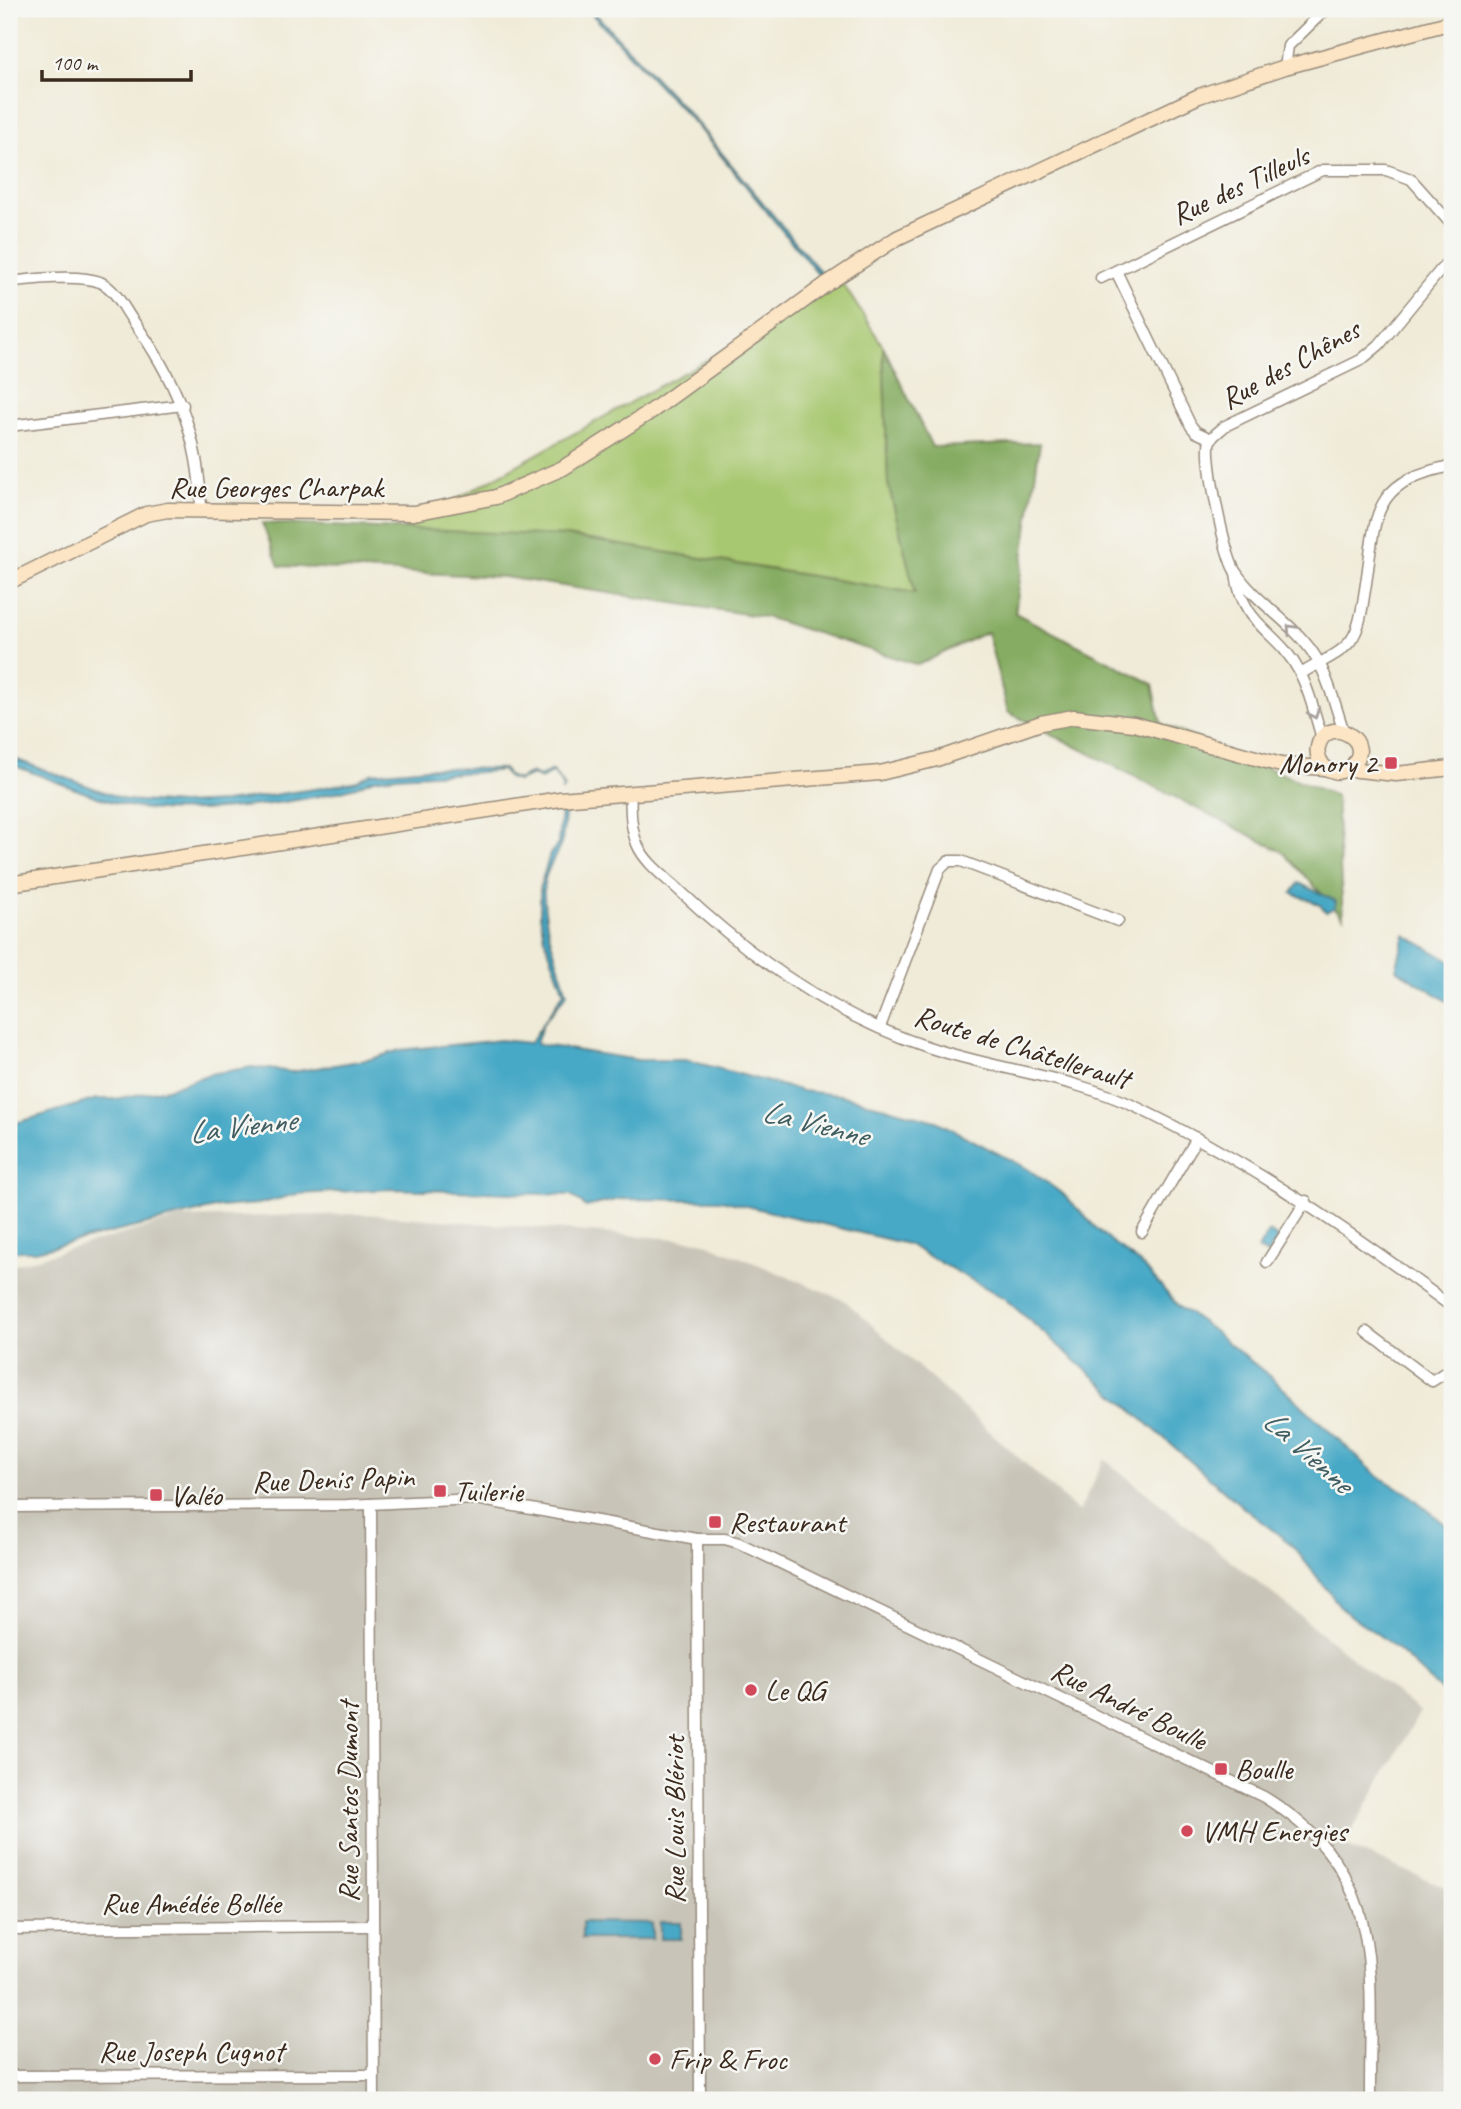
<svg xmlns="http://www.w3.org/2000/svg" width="1461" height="2109" font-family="Caveat,sans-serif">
<rect width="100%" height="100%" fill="#f6f6f2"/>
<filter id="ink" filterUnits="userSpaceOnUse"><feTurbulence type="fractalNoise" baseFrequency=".0143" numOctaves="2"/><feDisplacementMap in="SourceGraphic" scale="14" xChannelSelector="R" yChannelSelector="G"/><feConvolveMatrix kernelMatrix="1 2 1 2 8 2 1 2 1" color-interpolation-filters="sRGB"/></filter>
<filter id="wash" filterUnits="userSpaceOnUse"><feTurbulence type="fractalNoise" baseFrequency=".00686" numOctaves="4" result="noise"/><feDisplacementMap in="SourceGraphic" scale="28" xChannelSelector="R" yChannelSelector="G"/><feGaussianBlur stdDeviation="1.57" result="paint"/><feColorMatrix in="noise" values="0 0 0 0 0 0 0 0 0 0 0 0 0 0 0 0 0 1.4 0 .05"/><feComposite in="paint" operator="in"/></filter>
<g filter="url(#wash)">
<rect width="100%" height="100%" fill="#f0ebd8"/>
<path fill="#c8c4b8" d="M364 1214 701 1241 844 1300 1079 1512 1104 1459 1420 1712 1344 1845 1452 1890V2100H9V1266L180 1218Z"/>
<path fill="#a7c770" stroke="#717847" stroke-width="2" d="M843 284 883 346 888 483 916 593 566 536 399 531Z"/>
<path fill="#85ac62" stroke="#606b40" stroke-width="2" d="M883 346 932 447 1040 443 1015 613 1153 684 1161 724 1336 796 1343 917 1283 852 1008 712 987 632 918 665 765 617 504 577 279 566 262 523 566 536 915 593 888 483Z"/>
<g fill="#46a9c6" stroke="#406a72" stroke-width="2">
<path d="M587 9H591L690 115 823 275 820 277 696 125Z"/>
<path d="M9 757 126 800 181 804 225 802 321 788 357 781 371 773 429 768 504 769 508 776 518 780 531 773 539 777 552 770 564 786 562 792 563 786 553 772 541 779 532 775 518 781 508 778 502 770C460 776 417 771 375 779 368 780 362 785 356 787 301 803 178 819 124 805 85 795 47 777 9 764Z"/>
<path d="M566 807C564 818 564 835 561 844 556 857 545 870 544 885 542 929 557 954 567 994L543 1023 536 1044 638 1060H687L802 1091 840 1095 936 1121 1028 1169 1064 1195 1102 1234 1144 1267 1179 1307 1202 1322 1272 1378 1379 1477 1406 1492 1452 1530V1701L1390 1643 1344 1611 1291 1544 1245 1509 1004 1298 907 1244 721 1200 620 1199 586 1207 571 1195 392 1189 297 1194 259 1204 219 1207 35 1251H9V1125L97 1099H115L167 1089 210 1074 252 1067 292 1072 371 1059 400 1050 501 1040 530 1043 564 992 544 937 540 915V887L550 854 558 844 561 811Z"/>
<path d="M1299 883 1336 901 1335 907 1326 912 1319 904 1292 893Z"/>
<path d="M1405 935 1452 962V1004L1396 969Z"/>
<path d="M1269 1232 1278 1238 1267 1255 1258 1249Z"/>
<path d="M582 1922 652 1923V1939H582Z"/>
<rect x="660" y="1922" width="21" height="17"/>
</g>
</g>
<g filter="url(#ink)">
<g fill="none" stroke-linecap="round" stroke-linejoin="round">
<g stroke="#968a7b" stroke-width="13">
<g id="street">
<path d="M1285 67 1288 46 1326 9"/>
<path d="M1116 271 1191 426 1196 432 1211 439"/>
<path d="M1101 278 1323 170H1386L1411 179 1452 225"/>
<path d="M9 282C31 279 80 274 100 282 114 288 123 306 131 318 175 377 200 437 201 511"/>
<path d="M9 426 183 405"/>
<path d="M1236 573C1242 627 1278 630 1299 671 1310 691 1315 716 1322 738"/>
<path d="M1301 674C1316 663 1344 654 1353 637 1360 626 1362 609 1364 596 1377 521 1365 482 1452 466"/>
<path d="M1344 732C1336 709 1330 682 1318 661 1298 625 1257 605 1235 571 1225 556 1204 456 1210 441 1213 435 1221 430 1225 426L1361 360 1379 345 1452 256"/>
<path d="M631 792C630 808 631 829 637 844 645 863 665 877 680 891 751 958 834 1016 928 1047 996 1070 1071 1076 1136 1107 1250 1162 1351 1232 1452 1307"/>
<path d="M880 1027 940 869 949 861H961L1118 921"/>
<path d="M1142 1232 1197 1138"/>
<path d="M1267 1262 1306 1201"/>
<path d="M1367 1332 1432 1381 1452 1368"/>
<path d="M371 1504 374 2100"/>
<path d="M9 1507 347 1505 476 1499 697 1539H725L739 1543 1264 1797C1390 1874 1369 1972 1370 2100"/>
<path d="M697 1539 700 2100"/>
<path d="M9 1929 373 1926"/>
<path d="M9 2076 374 2075"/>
</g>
</g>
<g stroke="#968a7b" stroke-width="17">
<g id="secondary">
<path d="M9 582 146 514 168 510 414 513 496 497 563 468 653 410 828 283 897 238 1199 96 1285 67 1452 22"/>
<path d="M1325 768C1320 762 1316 755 1318 747 1326 712 1381 741 1349 769"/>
<path d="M9 884 560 799 880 773 937 759 1041 723 1074 717 1134 724 1281 765 1325 768 1337 772 1349 769 1396 774 1452 768"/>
</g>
</g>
<use href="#street" stroke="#fff" stroke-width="10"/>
<use href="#secondary" stroke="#fce5c4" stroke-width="14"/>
</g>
<defs><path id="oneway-chevron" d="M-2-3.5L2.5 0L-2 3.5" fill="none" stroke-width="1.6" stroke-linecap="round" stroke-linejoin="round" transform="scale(1.75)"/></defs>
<g stroke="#a79f9a">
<use href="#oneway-chevron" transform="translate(1291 629) rotate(-134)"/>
<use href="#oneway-chevron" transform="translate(1314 714) rotate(71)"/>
</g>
</g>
<g fill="#d1495b" stroke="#f6f6f2" stroke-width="2.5">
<rect x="1384" y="756" width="14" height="14" rx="3.5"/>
<rect x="433" y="1484" width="14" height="14" rx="3.5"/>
<rect x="149" y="1488" width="14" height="14" rx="3.5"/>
<rect x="708" y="1515" width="14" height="14" rx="3.5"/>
<circle cx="751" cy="1690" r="7"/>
<rect x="1214" y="1762" width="14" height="14" rx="3.5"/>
<circle cx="1187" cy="1831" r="7"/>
<circle cx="655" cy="2059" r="7"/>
</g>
<g text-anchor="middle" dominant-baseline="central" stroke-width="5" stroke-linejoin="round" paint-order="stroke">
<g font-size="30" fill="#3b2a1e" stroke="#f6f6f2">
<text transform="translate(1240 185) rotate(-25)">Rue des Tilleuls</text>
<text transform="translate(1290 364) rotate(-29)">Rue des Chênes</text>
<text x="276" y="487">Rue Georges Charpak</text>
<text transform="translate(1022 1047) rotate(17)">Route de Châtellerault</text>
<text transform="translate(333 1479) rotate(-2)">Rue Denis Papin</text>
<text transform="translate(1129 1705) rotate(26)">Rue André Boulle</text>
<text transform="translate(348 1802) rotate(-90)">Rue Santos Dumont</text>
<text transform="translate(674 1820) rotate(-90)">Rue Louis Blériot</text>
<text x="191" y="1903">Rue Amédée Bollée</text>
<text x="191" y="2051">Rue Joseph Cugnot</text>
</g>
<g font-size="30" fill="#3b2a1e" stroke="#f6f6f2" text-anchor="start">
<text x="1377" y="763" text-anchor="end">Monory 2</text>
<text x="454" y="1491">Tuilerie</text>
<text x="170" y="1495">Valéo</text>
<text x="729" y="1522">Restaurant</text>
<text x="765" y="1690">Le QG</text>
<text x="1235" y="1769">Boulle</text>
<text x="1201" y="1831">VMH Energies</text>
<text x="669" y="2059">Frip &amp; Froc</text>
</g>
<g font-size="32" font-style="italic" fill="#3f5d61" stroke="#f6f6f2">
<text transform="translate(815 1123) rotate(14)">La Vienne</text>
<text transform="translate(242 1126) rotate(-7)">La Vienne</text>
<text transform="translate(1308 1451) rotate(42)">La Vienne</text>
</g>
</g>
<rect width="1461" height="2109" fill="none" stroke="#f6f6f2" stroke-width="35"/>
<path d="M42 70v10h149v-10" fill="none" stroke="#3b2a1e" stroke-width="3.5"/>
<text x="52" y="70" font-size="21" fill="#3b2a1e" stroke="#f6f6f2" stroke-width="5" paint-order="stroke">100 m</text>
</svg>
